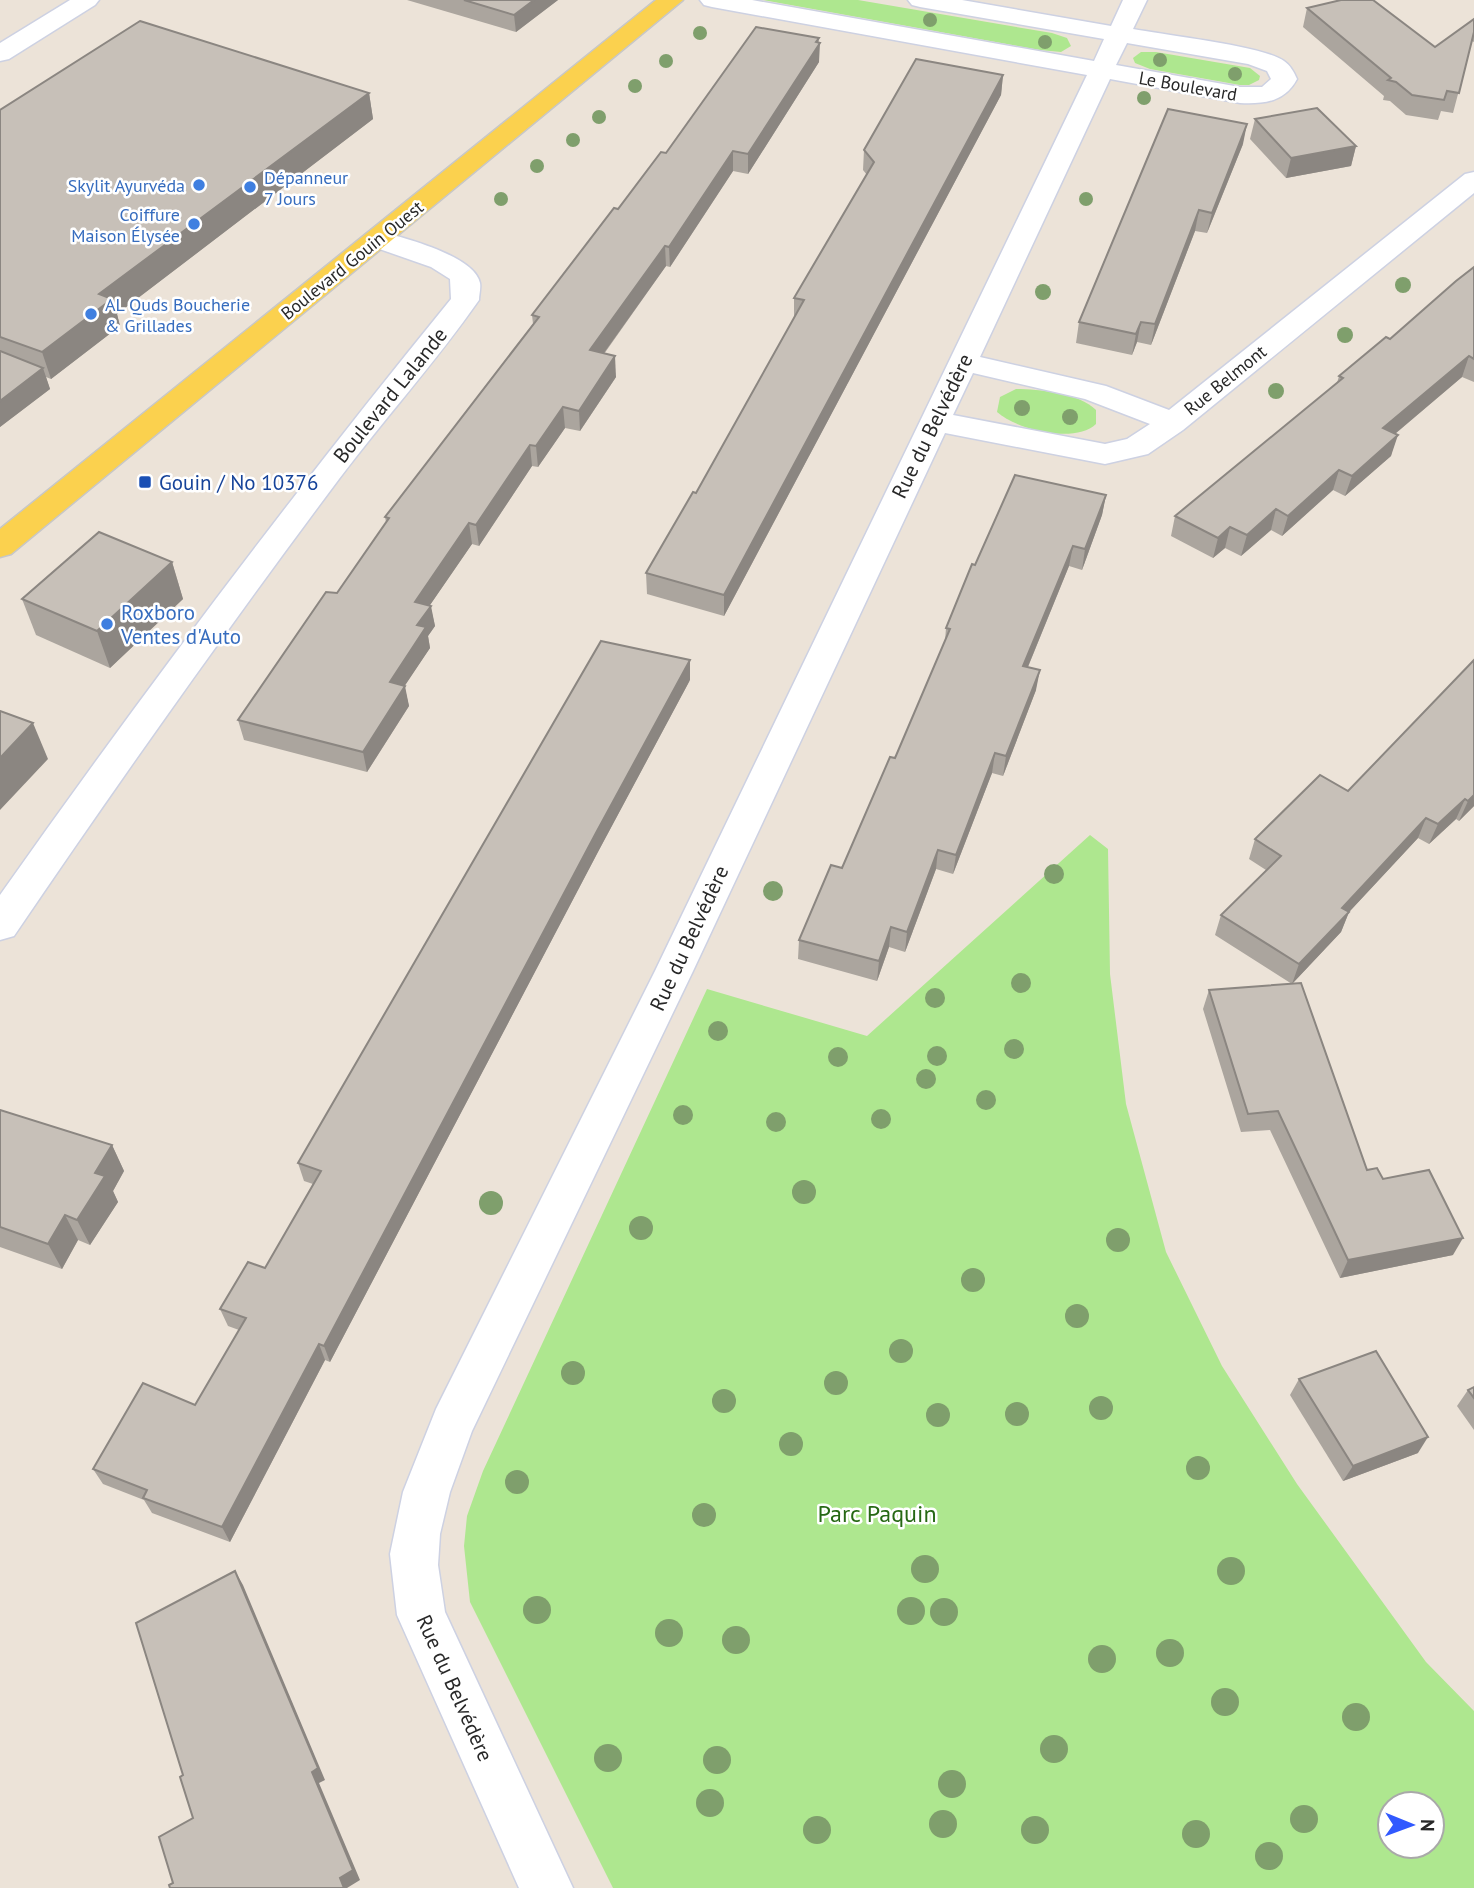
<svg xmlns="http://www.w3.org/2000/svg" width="1474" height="1888" font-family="'PT Sans',sans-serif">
<rect width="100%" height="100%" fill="#ece3d8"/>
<g fill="#aee78f" fill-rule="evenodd">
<path d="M763 0H858L1052 33 1067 38 1071 46 1061 52 1040 50Z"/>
<path d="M1141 52H1156L1250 68 1260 76 1259 80 1249 85H1240L1150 69 1135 63 1133 58Z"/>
<path d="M1016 389C1039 389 1079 393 1096 410V424C1075 444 1017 430 997 412L1000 397Z"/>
<path d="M1090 835 1108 849 1110 974 1126 1104 1166 1252 1222 1366 1297 1484 1426 1662 1474 1711V1888H613L470 1602 464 1546 467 1516 483 1471 707 989 867 1036ZM1390 1804H1432V1846H1390Z"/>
</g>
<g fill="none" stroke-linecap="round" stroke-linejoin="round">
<g stroke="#cdd1e2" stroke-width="3">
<g id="minor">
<path d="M70 0H99L95 5 9 59 0 61V43Z"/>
<path d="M700 0H752L1094 61 1104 39 920 7 912 5 908 0H962L1111 26 1123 0H1147L1133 29C1164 35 1264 46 1284 61 1290 65 1294 72 1297 79 1285 102 1264 104 1240 103L1110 79 980 357 1106 386 1169 410 1465 174 1474 172V193L1183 430 1148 454 1105 464 945 433 693 971 472 1431 450 1492 440 1534 438 1565 445 1612 573 1888H519L397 1615 390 1554 403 1492 436 1409 655 971 1087 75 712 7 704 5ZM1127 43 1248 64 1267 71 1271 79 1262 87H1240L1116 65ZM973 373 1085 399 1150 424 1127 439 1105 444 953 415Z"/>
<path d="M378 231C402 237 475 256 480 283 481 288 479 295 479 300 436 362 384 419 339 479 227 629 119 781 14 936L0 940V895C144 691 293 493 451 299L450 279 431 267 368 245 364 239 368 233Z"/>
</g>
</g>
<g stroke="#c7c7c7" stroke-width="3">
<path id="major" d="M656 0H683L11 554 0 557V529Z"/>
</g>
<use href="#minor" fill="#fff" fill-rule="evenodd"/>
<use href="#major" fill="#fbd14e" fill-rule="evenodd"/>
</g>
<g fill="#7f9f6c">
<circle cx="930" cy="20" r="7"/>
<circle cx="700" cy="33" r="7"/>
<circle cx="1045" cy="42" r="7"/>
<circle cx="1160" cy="60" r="7"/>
<circle cx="666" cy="61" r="7"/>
<circle cx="1235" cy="74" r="7"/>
<circle cx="635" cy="86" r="7"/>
<circle cx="1144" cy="98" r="7"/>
<circle cx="599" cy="117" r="7"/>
<circle cx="573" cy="140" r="7"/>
<circle cx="537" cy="166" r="7"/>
<circle cx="501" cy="199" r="7"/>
<circle cx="1086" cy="199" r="7"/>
<circle cx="1403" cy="285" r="8"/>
<circle cx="1043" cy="292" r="8"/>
<circle cx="1345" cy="335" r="8"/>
<circle cx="1276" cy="391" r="8"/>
<circle cx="1022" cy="408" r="8"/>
<circle cx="1070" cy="417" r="8"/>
<circle cx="1054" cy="874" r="10"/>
<circle cx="773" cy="891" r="10"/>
<circle cx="1021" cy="983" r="10"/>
<circle cx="935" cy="998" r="10"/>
<circle cx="718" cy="1031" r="10"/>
<circle cx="1014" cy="1049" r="10"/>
<circle cx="937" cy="1056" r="10"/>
<circle cx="838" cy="1057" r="10"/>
<circle cx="926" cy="1079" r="10"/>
<circle cx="986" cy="1100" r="10"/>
<circle cx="683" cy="1115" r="10"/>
<circle cx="881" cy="1119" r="10"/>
<circle cx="776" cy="1122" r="10"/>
<circle cx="804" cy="1192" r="12"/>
<circle cx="491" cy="1203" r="12"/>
<circle cx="641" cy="1228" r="12"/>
<circle cx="1118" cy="1240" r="12"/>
<circle cx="973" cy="1280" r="12"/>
<circle cx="1077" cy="1316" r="12"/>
<circle cx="901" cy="1351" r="12"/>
<circle cx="573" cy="1373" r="12"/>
<circle cx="836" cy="1383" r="12"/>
<circle cx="724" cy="1401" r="12"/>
<circle cx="1101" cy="1408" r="12"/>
<circle cx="1017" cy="1414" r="12"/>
<circle cx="938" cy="1415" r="12"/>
<circle cx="791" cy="1444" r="12"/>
<circle cx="1198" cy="1468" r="12"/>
<circle cx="517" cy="1482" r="12"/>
<circle cx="704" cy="1515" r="12"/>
<circle cx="925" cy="1569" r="14"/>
<circle cx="1231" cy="1571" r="14"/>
<circle cx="537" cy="1610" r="14"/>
<circle cx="911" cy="1611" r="14"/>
<circle cx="944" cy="1612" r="14"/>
<circle cx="669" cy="1633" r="14"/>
<circle cx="736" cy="1640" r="14"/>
<circle cx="1170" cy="1653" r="14"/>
<circle cx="1102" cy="1659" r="14"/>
<circle cx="1225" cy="1702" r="14"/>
<circle cx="1356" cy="1717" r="14"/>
<circle cx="1054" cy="1749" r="14"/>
<circle cx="608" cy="1758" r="14"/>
<circle cx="717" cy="1760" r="14"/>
<circle cx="952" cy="1784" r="14"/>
<circle cx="710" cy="1803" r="14"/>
<circle cx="1304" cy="1819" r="14"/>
<circle cx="943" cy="1824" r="14"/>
<circle cx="817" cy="1830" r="14"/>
<circle cx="1035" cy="1830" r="14"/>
<circle cx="1196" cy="1834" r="14"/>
<circle cx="1269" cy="1856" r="14"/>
</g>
<g fill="#aba59e">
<path d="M407 0H558L516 32Z"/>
<path d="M1307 8 1435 47 1474 19V42L1472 41 1453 113 1441 111 1438 120 1406 115 1390 101 1383 100 1384 96 1303 27Z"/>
<path d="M818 42 819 62 748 174 733 171 670 267 666 266 604 354 616 377 580 431 565 428 538 467 532 466 479 546 472 544 430 605 435 626 428 636 430 648 404 686 409 706 367 772 244 740 238 720 337 593 386 522 385 517 533 324 532 315 618 209 666 153Z"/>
<path d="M1003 75 1001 95 724 616 647 594 646 573 696 493 794 318V298L867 175 863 170 864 150Z"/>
<path d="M369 93 373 119 117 314 120 326 51 379 46 377 50 389 0 427V110Z"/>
<path d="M1255 119 1356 146 1351 166 1286 178 1250 139Z"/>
<path d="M1243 144 1207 233 1195 231 1151 345 1137 342 1132 355 1076 343 1079 322Z"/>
<path d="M1474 267V382L1462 377 1395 434 1391 456 1345 496 1333 490 1282 536 1271 530 1241 556 1225 548 1213 558 1171 536 1175 516 1337 383 1339 376 1390 339Z"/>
<path d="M1106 495 1102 515 1082 570 1069 566 1028 667 1036 690 1003 776 992 773 953 874 936 869 905 952 889 947 877 981 798 959 799 940 842 868 895 758 945 641 946 628 975 565Z"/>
<path d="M172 562 183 599 110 668 36 635 22 599Z"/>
<path d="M1474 660V806L1459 821 1456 819 1429 844 1418 838 1349 912 1341 932 1292 984 1215 935 1221 915 1266 870 1249 859 1255 839 1348 791Z"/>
<path d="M690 680 599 850 330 1362 325 1360 230 1542 152 1513 144 1500 103 1484 93 1469 195 1405 239 1330 228 1326 220 1309 265 1268 313 1184 304 1181 298 1163Z"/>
<path d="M1209 990 1367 1170 1383 1179 1453 1255 1340 1278 1270 1130 1241 1132 1203 1009Z"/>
<path d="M0 1110 112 1145 124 1171 113 1191 118 1202 90 1245 78 1240 62 1269 0 1247Z"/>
<path d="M1299 1379 1418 1453 1343 1481 1290 1395Z"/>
<path d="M1474 1387V1430L1457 1406 1468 1390Z"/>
</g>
<g fill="#8b8681">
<path d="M534 0H558L516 32 514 15Z"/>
<path d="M819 38 818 45 820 43 819 62 748 174V154Z"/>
<path d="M1003 75 1001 95 724 616V595Z"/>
<path d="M369 93 373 119 117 314 120 326 51 379 42 352 99 294Z"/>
<path d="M1247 124 1243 144 1207 233 1212 213Z"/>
<path d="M1356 146 1351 166 1286 178 1291 158Z"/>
<path d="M733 151V171L670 267 669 247Z"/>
<path d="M1199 210 1195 231 1151 345 1155 324Z"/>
<path d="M665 246 666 266 591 371 590 350Z"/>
<path d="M1141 322 1137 342 1132 355 1136 334Z"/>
<path d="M615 356 616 377 580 431 579 411Z"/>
<path d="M1469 356 1462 377 1377 449 1383 428Z"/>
<path d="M43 368 50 389 0 427V401Z"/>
<path d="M563 407 565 428 538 467 536 446Z"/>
<path d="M1398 435 1391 456 1345 496 1352 476Z"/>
<path d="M530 445 532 466 479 546 476 525Z"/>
<path d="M1339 470 1333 490 1282 536 1288 516Z"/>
<path d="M1106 495 1102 515 1082 570 1085 549Z"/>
<path d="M1276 509 1271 530 1241 556 1247 535Z"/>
<path d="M469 523 472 544 419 621 431 606 435 626 428 636 430 648 394 702 390 682 415 602Z"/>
<path d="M1230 527 1225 548 1213 558 1218 538Z"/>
<path d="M1073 546 1069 566 1020 686 1023 666Z"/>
<path d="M172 562 183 599 110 668 97 631Z"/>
<path d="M690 660V680L599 850 330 1362 324 1346 597 831Z"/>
<path d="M1040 670 1036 690 1003 776 1006 756Z"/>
<path d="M405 686 409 706 367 772 363 752Z"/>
<path d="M33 723 48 759 0 810V758Z"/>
<path d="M995 753 992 773 953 874 956 855Z"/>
<path d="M1474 795V806L1459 821 1468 801Z"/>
<path d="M1465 799 1456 819 1429 844 1438 824Z"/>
<path d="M1426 818 1418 838 1337 925 1349 912 1341 932 1292 984 1299 964 1342 908Z"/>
<path d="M938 850 936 869 905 952 907 932Z"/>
<path d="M891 927 889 947 877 981 879 961Z"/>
<path d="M112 1145 124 1171 113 1191 118 1202 90 1245 77 1220 95 1173Z"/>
<path d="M65 1215 78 1240 62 1269 48 1244Z"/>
<path d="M1463 1238 1453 1255 1340 1278 1348 1260Z"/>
<path d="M319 1344 325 1360 230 1542 222 1527Z"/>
<path d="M1428 1437 1418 1453 1343 1481 1353 1466Z"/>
<path d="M235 1571 243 1585 325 1780 319 1783 360 1880 347 1888H344L340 1878 312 1772Z"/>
</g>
<g fill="#c7c0b8" stroke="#8b8681" stroke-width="2">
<path d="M464 0H534L514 15Z"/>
<path d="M1341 0H1373L1435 47 1474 19V32L1459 93 1447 91 1444 100 1412 95 1396 82 1388 80 1391 78 1307 8Z"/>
<path d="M140 21 369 93 99 294 112 299 42 352 0 337V110Z"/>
<path d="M756 27 819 38 816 42 820 43 748 154 733 151 669 247 665 246 590 350 615 356 579 411 563 407 536 446 530 445 476 525 469 523 415 602 431 606 417 625 426 627 390 682 405 686 363 752 238 720 326 592 337 593 389 518 385 517 539 317 532 315 614 208 618 209 661 152 666 153Z"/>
<path d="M916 59 1003 75 724 595 646 573 693 492 696 493 804 300 794 298 874 162 864 150Z"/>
<path d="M1317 108 1356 146 1291 158 1255 119Z"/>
<path d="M1168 109 1247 124 1212 213 1199 210 1155 324 1141 322 1136 334 1079 322Z"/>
<path d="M1474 267V359L1469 356 1383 428 1398 435 1352 476 1339 470 1288 516 1276 509 1247 535 1230 527 1218 538 1175 516 1343 378 1339 376 1386 337 1390 339 1456 281Z"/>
<path d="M0 351 43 368 0 401Z"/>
<path d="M1015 475 1106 495 1085 549 1073 546 1023 666 1040 670 1006 756 995 753 956 855 938 850 907 932 891 927 879 961 799 940 831 865 842 868 890 757 895 758 950 629 946 628 972 564 975 565Z"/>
<path d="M99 532 172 562 97 631 22 599Z"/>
<path d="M601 641 690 660 597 831 324 1346 319 1344 222 1527 143 1498 147 1490 93 1469 143 1383 195 1405 246 1318 220 1309 248 1262 265 1268 321 1171 298 1163Z"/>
<path d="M1474 660V795L1468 801 1465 799 1438 824 1426 818 1342 908 1349 912 1299 964 1221 915 1281 856 1255 839 1320 775 1348 791Z"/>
<path d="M0 711 33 723 0 758Z"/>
<path d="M1301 983 1367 1170 1377 1168 1383 1179 1429 1170 1463 1238 1348 1260 1278 1111 1248 1114 1209 990Z"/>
<path d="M0 1110 112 1145 95 1173 105 1176 77 1220 65 1215 48 1244 0 1227Z"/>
<path d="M1376 1351 1428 1437 1353 1466 1299 1379Z"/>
<path d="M1474 1387V1398L1468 1390Z"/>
<path d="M235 1571 318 1768 312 1772 353 1870 340 1878 344 1888H170L169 1885 173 1883 159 1837 193 1818 180 1777 183 1775 136 1623Z"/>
</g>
<g fill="#3f7fe0" stroke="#fff" stroke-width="2.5">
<circle cx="199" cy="185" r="7"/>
<circle cx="250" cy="187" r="7"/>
<circle cx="194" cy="224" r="7"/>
<circle cx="91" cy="314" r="7"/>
<circle cx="107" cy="624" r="7"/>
</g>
<rect fill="#1a4fb4" stroke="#fff" stroke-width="2.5" x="138" y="475" width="14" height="14" rx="3.5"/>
<g text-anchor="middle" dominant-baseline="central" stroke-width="5" stroke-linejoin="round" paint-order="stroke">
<g font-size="18" fill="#282828" stroke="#fff">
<text transform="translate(1188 86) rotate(10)">Le Boulevard</text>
<text transform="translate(352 260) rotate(-39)">Boulevard Gouin Ouest</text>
<text transform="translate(1225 380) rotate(-39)">Rue Belmont</text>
</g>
<g font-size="18" fill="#366cbe" stroke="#fff" text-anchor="start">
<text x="264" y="177">Dépanneur<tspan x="264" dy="21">7 Jours</tspan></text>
<text x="185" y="185" text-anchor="end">Skylit Ayurvéda</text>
<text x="180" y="214" text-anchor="end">Coiffure<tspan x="180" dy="21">Maison Élysée</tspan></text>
<text x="105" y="304">AL Quds Boucherie<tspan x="105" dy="21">&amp; Grillades</tspan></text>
</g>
<g font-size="21" fill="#282828" stroke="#fff">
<text transform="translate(390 395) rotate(-51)">Boulevard Lalande</text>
<text transform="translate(932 426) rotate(-64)">Rue du Belvédère</text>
<text transform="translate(689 938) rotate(-65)">Rue du Belvédère</text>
<text transform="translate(455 1688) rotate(66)">Rue du Belvédère</text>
</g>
<g font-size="21" fill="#164399" stroke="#fff" text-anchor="start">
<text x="159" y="482">Gouin / No 10376</text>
</g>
<g font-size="21" fill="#366cbe" stroke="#fff" text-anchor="start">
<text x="121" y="612">Roxboro<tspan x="121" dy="24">Ventes d'Auto</tspan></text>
</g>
<g font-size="24" fill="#266814" stroke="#fff">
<text x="877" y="1513">Parc Paquin</text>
</g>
</g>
<g transform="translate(1411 1825) rotate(91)"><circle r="33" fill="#ffffff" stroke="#a9a9a9" stroke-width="2"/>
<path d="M0-5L12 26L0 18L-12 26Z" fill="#3159ff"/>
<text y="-10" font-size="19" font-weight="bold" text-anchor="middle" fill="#282828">N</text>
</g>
</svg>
